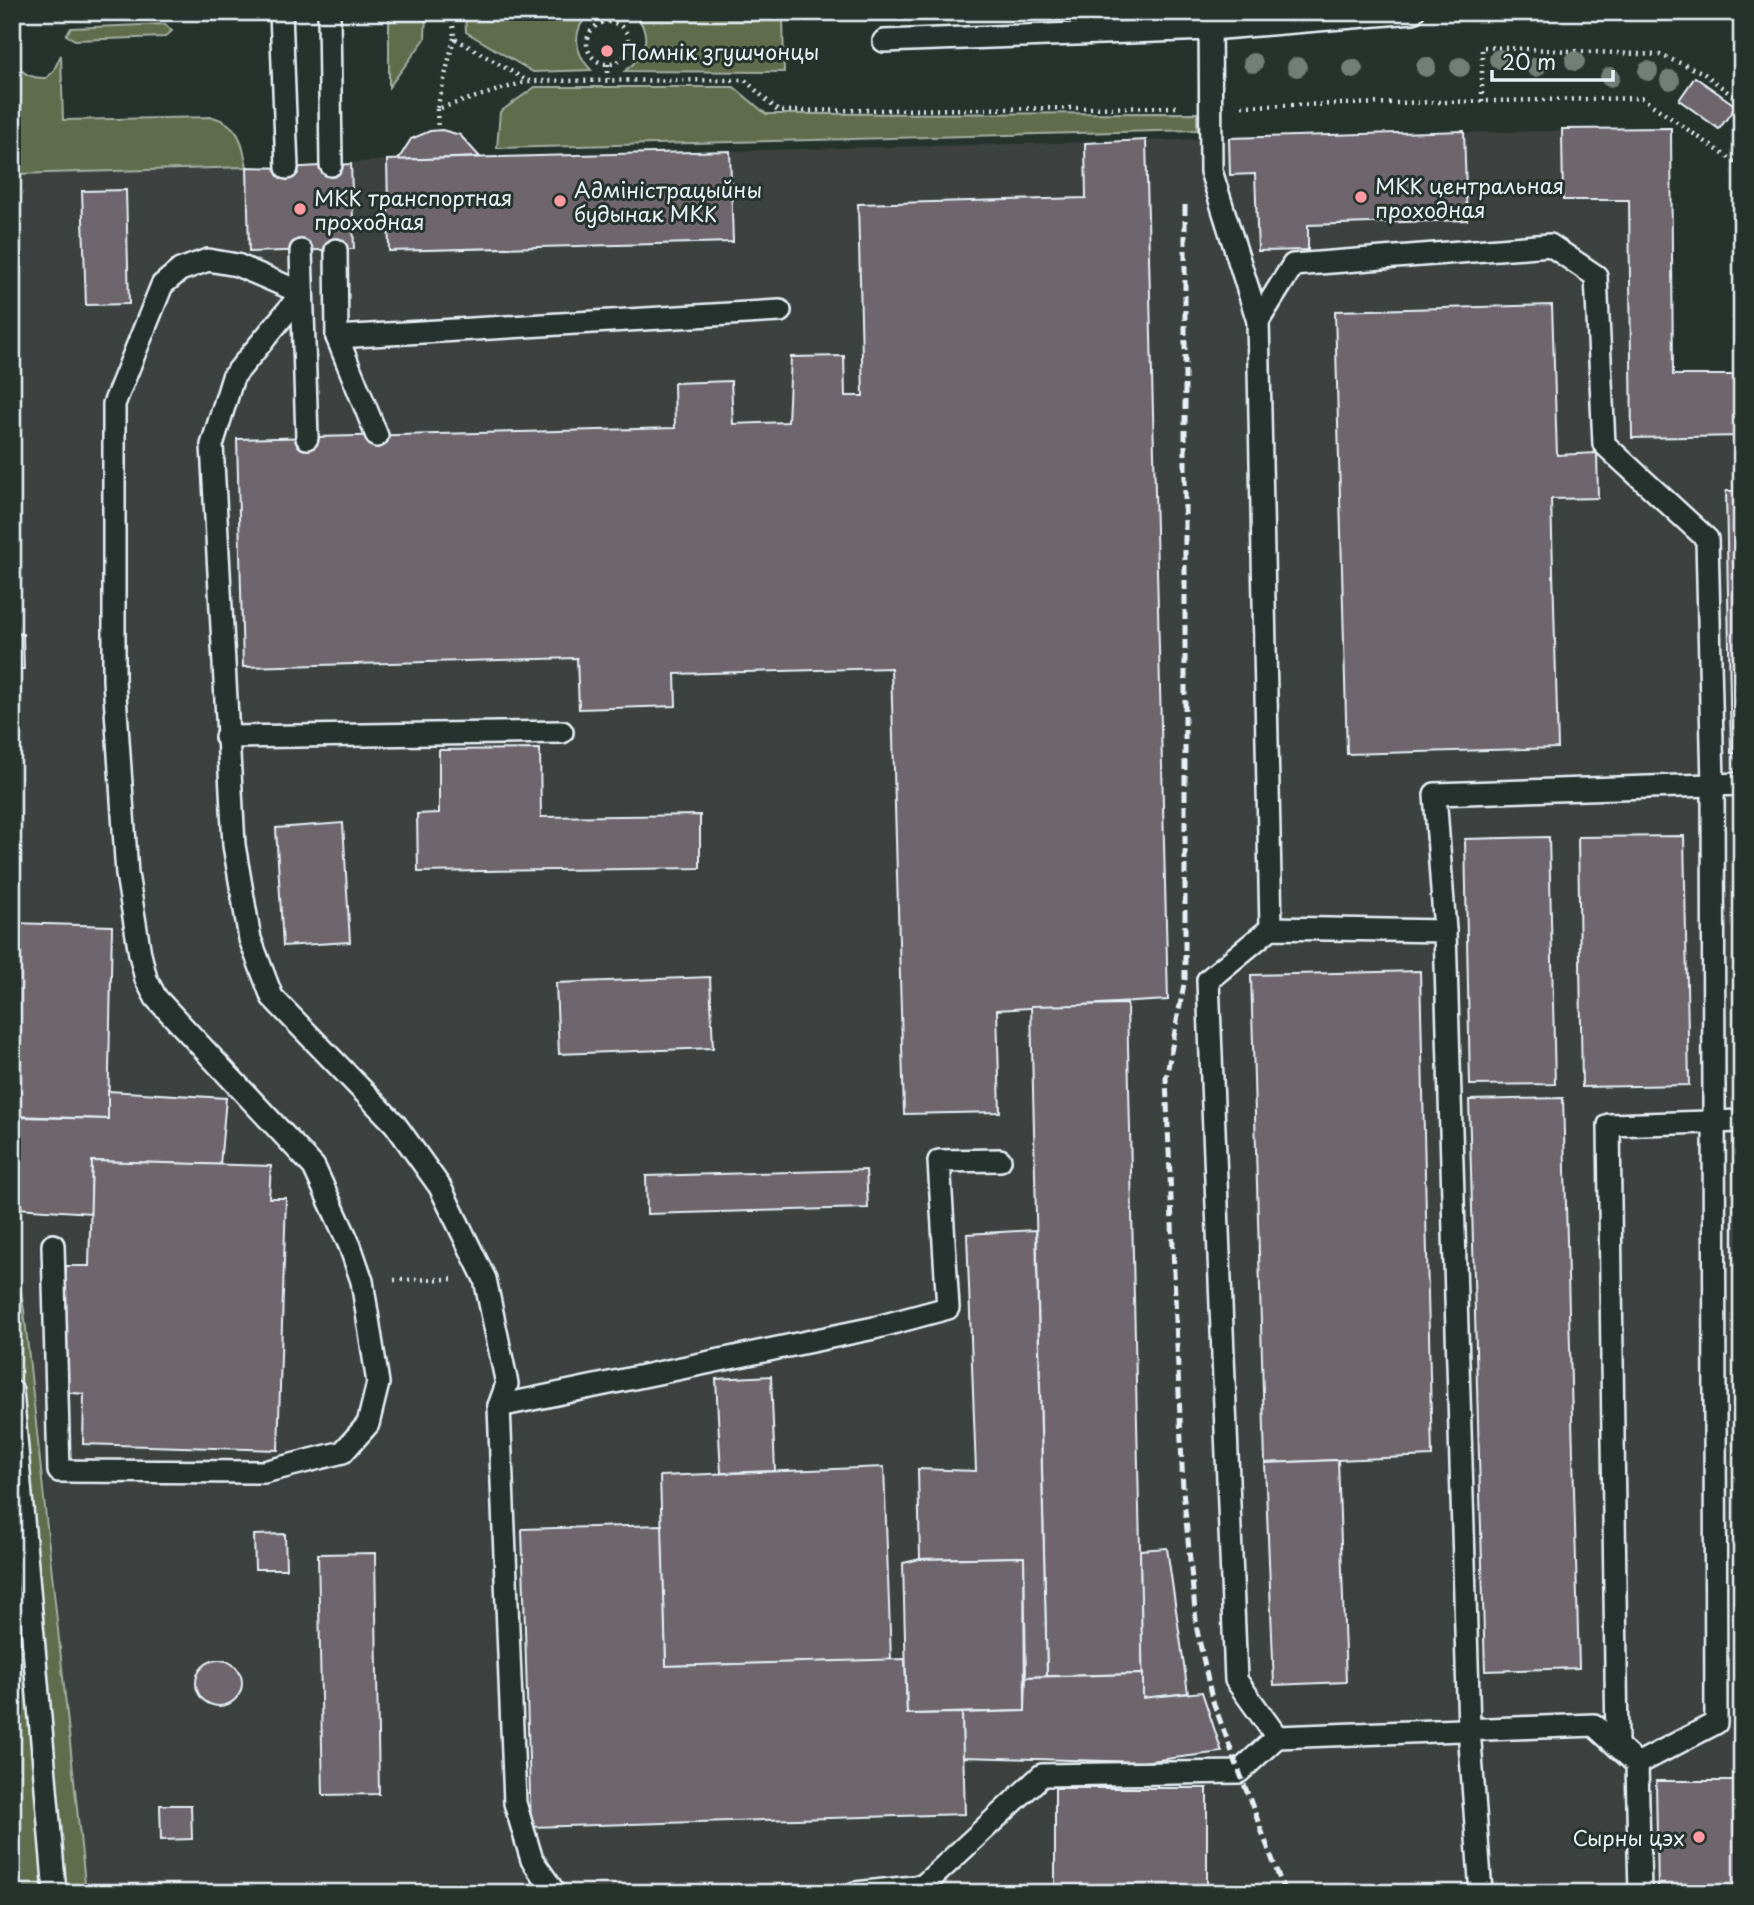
<svg xmlns="http://www.w3.org/2000/svg" width="1754" height="1905" font-family="'Playpen Sans',sans-serif">
<rect width="100%" height="100%" fill="#26332d"/>
<filter id="ink" filterUnits="userSpaceOnUse"><feTurbulence type="fractalNoise" baseFrequency=".0143" numOctaves="2"/><feDisplacementMap in="SourceGraphic" scale="14" xChannelSelector="R" yChannelSelector="G"/><feConvolveMatrix kernelMatrix="1 2 1 2 8 2 1 2 1" color-interpolation-filters="sRGB"/></filter>
<g filter="url(#ink)">
<path fill="#3c4240" d="M1671 128 1673 375H1742V1893H86L46 1497 25 1315 12 1240 14 174 247 167 287 168 387 160 480 157Z"/>
<g fill="#606d4e" stroke="#a4afa3" stroke-width="2">
<path d="M12 12C19 38 2 79 46 78L53 72 61 55 63 120 213 117C240 125 242 142 247 167L15 174 12 215Z"/>
<path d="M389 12H426L425 39 389 87Z"/>
<path d="M465 12H591C571 30 574 52 591 70L533 72 466 32Z"/>
<path d="M633 12H783L784 72 625 71C646 55 654 34 633 12Z"/>
<path d="M165 24 172 31 165 37 75 40 66 35 71 28Z"/>
<path d="M535 87H734L766 114 1197 113V130L497 148 500 112Z"/>
<path d="M12 1241 24 1310 86 1893H12Z"/>
</g>
<g fill="#6e656d" stroke="#e8f1f8" stroke-width="2">
<path d="M1695 77 1736 106 1719 129 1679 100Z"/>
<path d="M1671 128 1673 375H1742V436L1632 438 1629 200H1563L1562 129Z"/>
<path d="M442 130 460 135 480 157 398 160 411 139 430 131Z"/>
<path d="M1464 131 1467 220 1308 225V250L1258 251 1255 174 1230 175 1229 138Z"/>
<path d="M1146 140 1168 1000 997 1010 1000 1112 904 1114 891 668 675 674 676 706 579 709 577 658 243 667 237 439 675 428 674 383 731 381 733 424 788 422 791 357 844 356 845 396H863L858 204 1086 198 1085 143Z"/>
<path d="M730 151 733 242 389 251 387 160Z"/>
<path d="M351 164 354 249 249 252 247 167 287 168Z"/>
<path d="M126 190 129 304 86 305 82 191Z"/>
<path d="M1552 305 1557 455 1597 453 1598 498 1551 499 1558 748 1347 754 1335 311Z"/>
<path d="M1726 491H1742V753H1731Z"/>
<path d="M12 634H23L24 669H12Z"/>
<path d="M540 749 541 817 700 815V868L418 872 417 814 439 813V750Z"/>
<path d="M343 823 350 942 283 946 276 828Z"/>
<path d="M1684 836 1689 1085 1582 1087 1578 837Z"/>
<path d="M1549 837 1555 1084 1470 1085 1465 839Z"/>
<path d="M12 923 112 926 108 1119 12 1116Z"/>
<path d="M1420 971 1432 1456 1265 1463 1251 975Z"/>
<path d="M710 977 713 1048 559 1054 556 983Z"/>
<path d="M1127 1004 1143 1674 1047 1676 1031 1006Z"/>
<path d="M108 1091 226 1098 220 1165 92 1161 91 1213 17 1208 20 1117 108 1119Z"/>
<path d="M1563 1098 1579 1668 1485 1671 1469 1100Z"/>
<path d="M92 1161 271 1166 269 1198H286L278 1450 83 1444 84 1394 62 1392 66 1266H89Z"/>
<path d="M866 1170 868 1208 647 1214 646 1176Z"/>
<path d="M1036 1230 1047 1676 1026 1677 1024 1557 920 1559 918 1469 976 1471 967 1234Z"/>
<path d="M771 1376 775 1471 721 1473 716 1379Z"/>
<path d="M1338 1460 1346 1682 1274 1685 1265 1463Z"/>
<path d="M884 1467 891 1660 666 1666 660 1476Z"/>
<path d="M662 1525 666 1666 905 1659 907 1714 962 1713 965 1814 531 1827 522 1529Z"/>
<path d="M285 1534 286 1569H255L254 1535Z"/>
<path d="M1167 1548 1188 1693 1143 1698 1140 1550Z"/>
<path d="M375 1553 379 1794 323 1795 318 1554Z"/>
<path d="M1024 1557 1025 1711 907 1714 903 1563 920 1559Z"/>
<circle cx="219" cy="1683" r="23"/>
<path d="M1143 1674V1698L1202 1692 1222 1752 1142 1762 963 1757 962 1713 1025 1711 1026 1677Z"/>
<path d="M1656 1781H1742V1893H1658Z"/>
<rect x="1055" y="1788" width="152" height="105"/>
<path d="M160 1805H191L192 1839 161 1840Z"/>
</g>
<g fill="none" stroke-linecap="round" stroke-linejoin="round">
<g stroke="#e8f1f8" stroke-width="26">
<g id="lane">
<path d="M281 12 287 168"/>
<path d="M329 12 331 165"/>
<path d="M1210 12 1211 171 1258 321 1271 928"/>
<path d="M884 41 1210 29 1413 12"/>
<path d="M336 250 337 337 377 436"/>
<path d="M301 251 307 438"/>
<path d="M1258 321 1293 265 1550 245 1596 276 1604 444 1707 539 1713 784 1716 1723 1637 1764"/>
<path d="M337 337 780 311"/>
<path d="M226 737 562 732"/>
<path d="M1445 931 1435 794 1742 784"/>
<path d="M53 1245 59 1471 264 1472 343 1452 368 1424 378 1383 362 1281 350 1246 314 1167 156 998 146 979 140 954 127 874 114 680V404L162 285 180 270 208 260 237 265 302 293 233 377 212 445 234 845 250 939 272 997 395 1124 440 1187 485 1279 507 1384 499 1406 515 1803 532 1860 555 1893"/>
<path d="M12 1391 55 1893"/>
<path d="M499 1406 874 1328 948 1308 939 1161 1000 1160"/>
<path d="M1617 1746 1609 1125 1742 1121"/>
<path d="M855 1893 923 1886 1042 1775 1239 1772 1277 1737"/>
<path d="M1481 1893 1469 1729 1445 931 1271 928 1208 980 1236 1680 1277 1737 1594 1725 1637 1764 1640 1893"/>
</g>
</g>
<g stroke="#e8f1f8" stroke-width="4.5" stroke-dasharray="2 5" stroke-linecap="butt">
<path d="M452 12 454 38 528 81 745 80 778 111 1181 107"/>
<path d="M609 22V12"/>
<circle cx="608" cy="43" r="21"/>
<path d="M454 38 437 109 528 81"/>
<path d="M608 64V79"/>
<path d="M1482 101V47L1660 55 1702 72 1742 103"/>
<path d="M1242 106 1642 98 1742 167"/>
<path d="M437 109 438 130"/>
<path d="M394 1280 452 1279"/>
</g>
<use href="#lane" stroke="#26332d" stroke-width="21"/>
<path stroke="#e8f1f8" stroke-width="5" stroke-dasharray="10 5" stroke-linecap="butt" d="M1185 205V979L1166 1078 1183 1490 1197 1630 1212 1699 1285 1893"/>
</g>
<g fill="#737e77">
<circle cx="1499" cy="59" r="10"/>
<circle cx="1575" cy="61" r="10"/>
<circle cx="1253" cy="63" r="10"/>
<circle cx="1297" cy="67" r="10"/>
<circle cx="1426" cy="67" r="10"/>
<circle cx="1460" cy="67" r="10"/>
<circle cx="1536" cy="67" r="10"/>
<circle cx="1353" cy="69" r="10"/>
<circle cx="1648" cy="71" r="10"/>
<circle cx="1610" cy="77" r="10"/>
<circle cx="1670" cy="80" r="10"/>
</g>
</g>
<g fill="#ff9aa2" stroke="#26332d" stroke-width="2.5">
<circle cx="607" cy="51" r="7"/>
<circle cx="1361" cy="197" r="7"/>
<circle cx="560" cy="201" r="7"/>
<circle cx="300" cy="209" r="7"/>
<circle cx="1699" cy="1837" r="7"/>
</g>
<g text-anchor="middle" dominant-baseline="central" stroke-width="6" stroke-linejoin="round" paint-order="stroke">
<g font-size="21" fill="#e8f1f8" stroke="#26332d" text-anchor="start">
<text x="621" y="51">Помнік згушчонцы</text>
<text x="1375" y="185">МКК центральная<tspan x="1375" dy="24">проходная</tspan></text>
<text x="574" y="189">Адміністрацыйны<tspan x="574" dy="24">будынак МКК</tspan></text>
<text x="314" y="197">МКК транспортная<tspan x="314" dy="24">проходная</tspan></text>
<text x="1685" y="1837" text-anchor="end">Сырны цэх</text>
</g>
</g>
<rect width="1754" height="1905" fill="none" stroke="#26332d" stroke-width="42"/>
<rect x="21" y="21" width="1712" height="1863" fill="none" stroke="#e8f1f8" stroke-width="2.5" filter="url(#ink)"/>
<path d="M1492 70v10h121v-10" fill="none" stroke="#e8f1f8" stroke-width="3.5"/>
<text x="1502" y="70" font-size="21" fill="#e8f1f8" stroke="#26332d" stroke-width="5" paint-order="stroke">20 m</text>
</svg>
